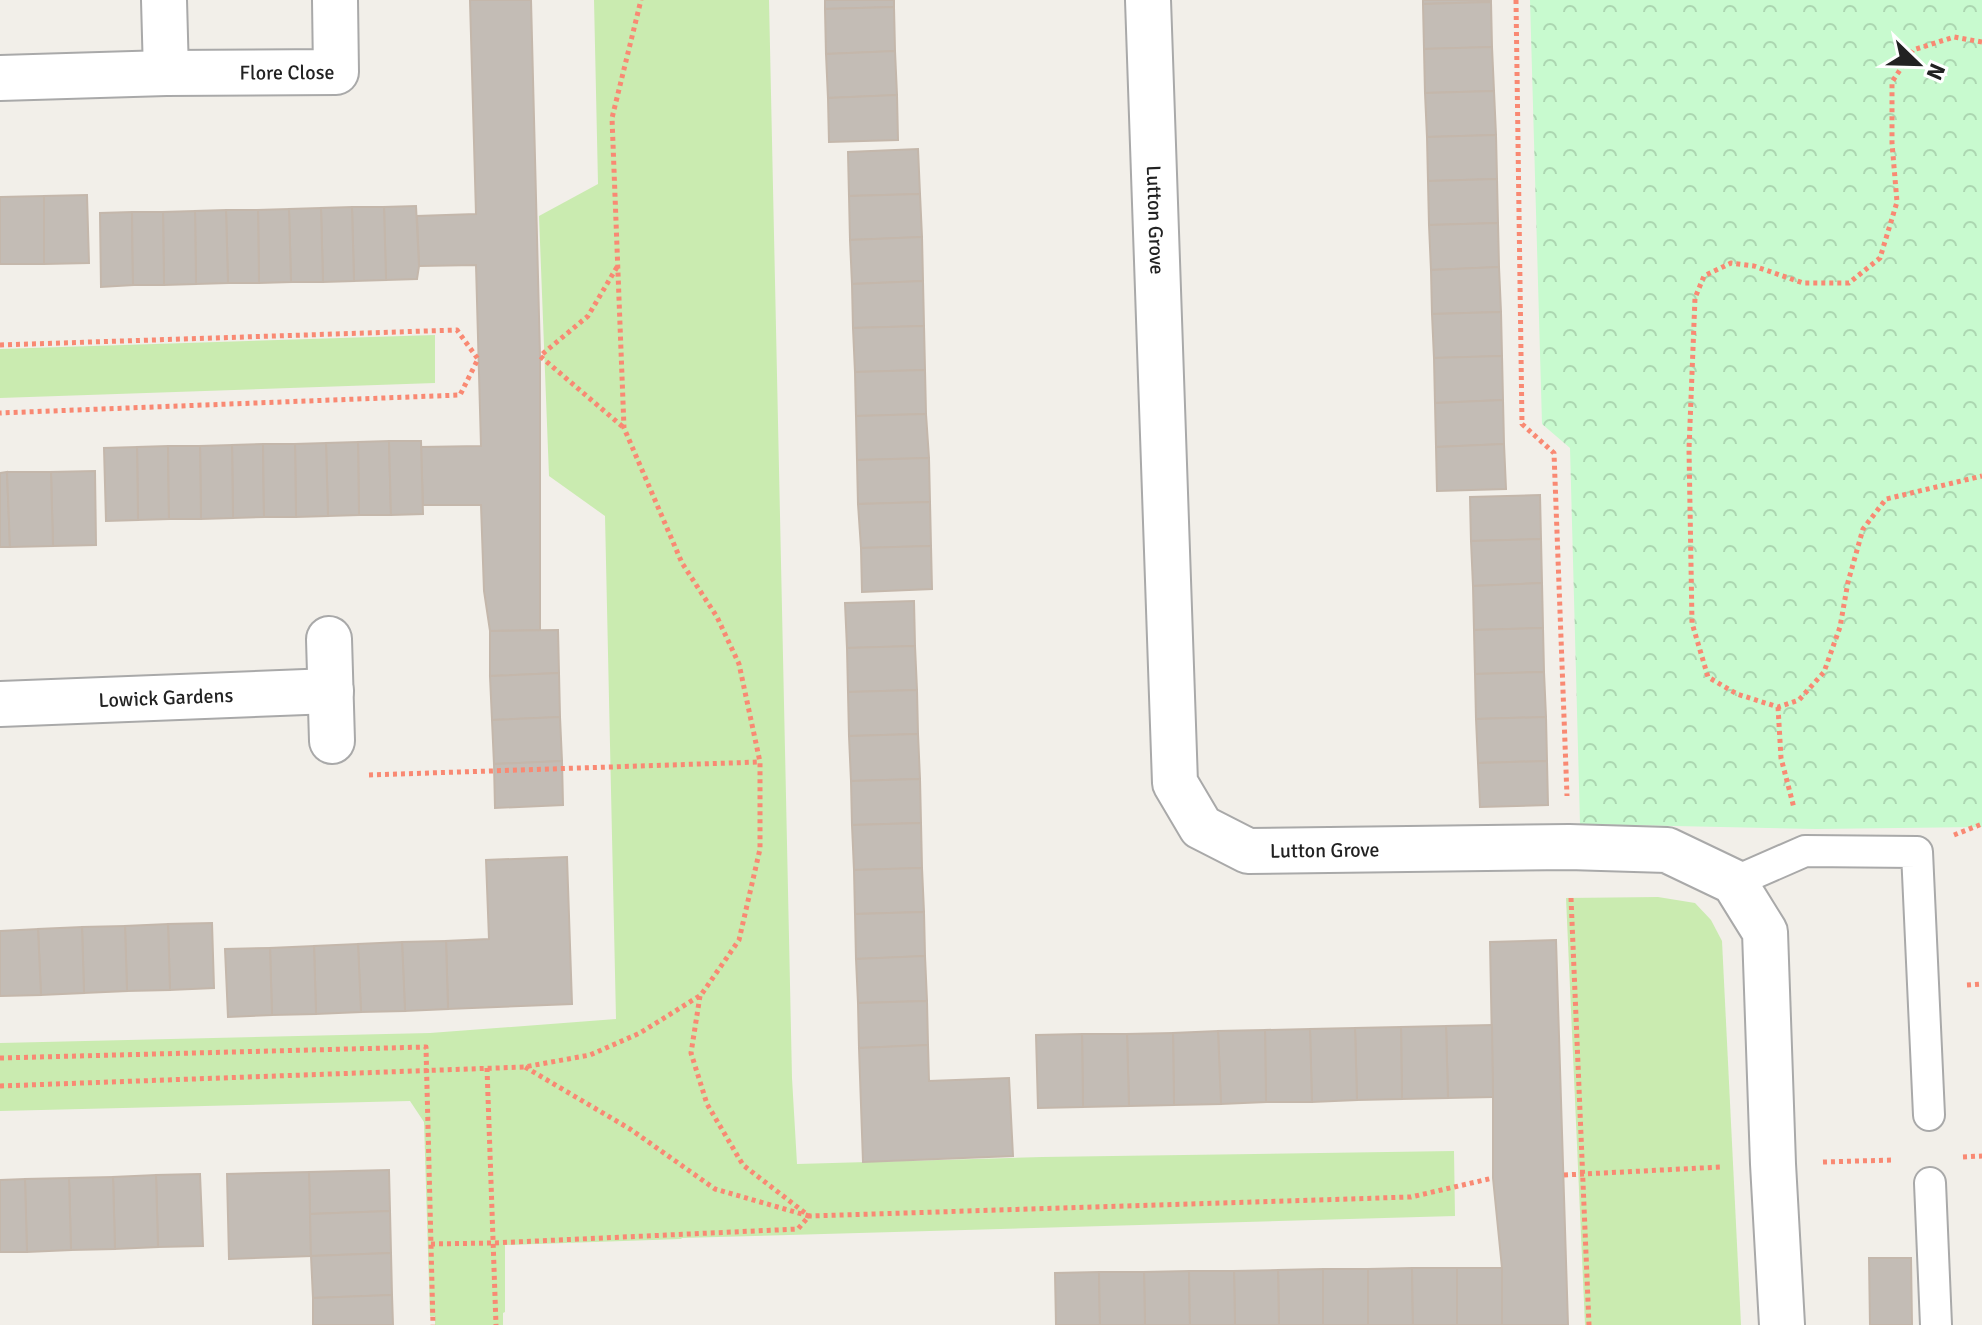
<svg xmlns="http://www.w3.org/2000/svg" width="1982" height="1325" font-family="Signika,sans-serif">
<defs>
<pattern id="park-crowns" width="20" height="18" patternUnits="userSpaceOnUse" patternTransform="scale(2)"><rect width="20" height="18" fill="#c8facf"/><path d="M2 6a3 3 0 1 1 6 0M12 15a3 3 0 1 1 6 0" fill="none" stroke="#acd6b1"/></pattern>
</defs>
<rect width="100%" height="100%" fill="#f2efe9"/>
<g fill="#caebb0">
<path d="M594 0H769L792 1078 797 1164 1042 1157 1454 1151 1455 1216 682 1238 681 1239 505 1245V1312L503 1313V1325H435V1316H430L424 1122 410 1101 0 1111V1043L430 1033 616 1019 605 516 549 476 539 216 598 184Z"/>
<path d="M435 335V383L0 398V349Z"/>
<path d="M1658 897 1695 903 1711 920 1722 941 1741 1325H1585L1566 898Z"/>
</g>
<path fill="url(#park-crowns)" d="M1530 0H1982V827L1816 829 1580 824 1570 448 1542 424Z"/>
<g fill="#c3bcb5" stroke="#c4b7ab" stroke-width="2">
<path d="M470 0H531L540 356V630L490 631 484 591 481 505H423L421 447 481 446 476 265 419 266 417 216 476 214Z"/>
<path d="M825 0H894V7L825 9Z"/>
<path d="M1423 0H1491V2L1423 4Z"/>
<path d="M1491 2 1492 47 1424 49 1423 4Z"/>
<path d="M894 7 895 51 826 54 825 9Z"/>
<path d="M1492 47 1494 91 1425 93 1424 49Z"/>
<path d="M895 51 897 95 828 98 826 54Z"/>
<path d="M1494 91 1496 135 1427 137 1425 93Z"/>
<path d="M897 95 898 140 829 142 828 98Z"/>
<path d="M1496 135 1497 179 1428 181 1427 137Z"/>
<path d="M918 149 920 194 849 196 848 152Z"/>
<path d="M1497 179 1498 223 1429 225 1428 181Z"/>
<path d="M920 194 922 237 850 240 849 196Z"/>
<path d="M87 195 89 263 44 264V196Z"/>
<path d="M44 196V264H0V197Z"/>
<path d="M416 206 419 266 417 279 386 280 384 207Z"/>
<path d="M352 207H384L386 280 354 281Z"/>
<path d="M352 207 354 281 323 282 321 208Z"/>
<path d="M321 208 323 282H291L289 209Z"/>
<path d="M289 209 291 282 259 283 258 210Z"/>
<path d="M226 210H258L259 283H228Z"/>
<path d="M226 210 228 283 196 284 195 211Z"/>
<path d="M195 211 196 284 164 285 163 212Z"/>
<path d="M132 212 133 285 101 287 100 213Z"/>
<path d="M132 212H163L164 285H133Z"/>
<path d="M1498 223 1499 267 1431 270 1429 225Z"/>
<path d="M922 237 923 281 852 284 850 240Z"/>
<path d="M1499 267 1501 312 1432 314 1431 270Z"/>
<path d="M923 281 924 326 853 328 852 284Z"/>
<path d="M1501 312 1502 356 1434 358 1432 314Z"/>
<path d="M924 326 925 370 855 372 853 328Z"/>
<path d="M1502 356 1503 400 1435 403 1434 358Z"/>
<path d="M925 370 926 414 856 416 855 372Z"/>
<path d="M1503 400 1504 444 1436 447 1435 403Z"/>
<path d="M926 414 929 458 857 460 856 416Z"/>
<path d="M389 441 391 515H359L358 442Z"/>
<path d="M389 441H421L423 514 391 515Z"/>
<path d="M358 442 359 515 328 516 326 443Z"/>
<path d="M326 443 328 516 296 517 295 444Z"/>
<path d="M263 444 264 517 233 518 232 445Z"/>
<path d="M263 444H295L296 517H264Z"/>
<path d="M1504 444 1506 489 1437 491 1436 447Z"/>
<path d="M232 445 233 518 201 519 200 446Z"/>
<path d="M168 446 169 519 138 520 137 447Z"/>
<path d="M168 446H200L201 519H169Z"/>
<path d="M137 447 138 520 106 521 104 448Z"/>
<path d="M929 458 930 502 858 504 857 460Z"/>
<path d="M95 471 96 545 53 546 51 472Z"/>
<path d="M7 472 10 547H0V473Z"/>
<path d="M7 472H51L53 546 10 547Z"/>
<path d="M1540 495 1541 539 1471 541 1470 497Z"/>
<path d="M930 502 931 546 861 548 858 504Z"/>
<path d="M1541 539 1542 583 1473 586 1471 541Z"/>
<path d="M931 546 932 589 862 592 861 548Z"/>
<path d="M1542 583 1543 628 1474 630 1473 586Z"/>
<path d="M914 601 915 646 847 648 845 603Z"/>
<path d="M1543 628 1544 672 1475 674 1474 630Z"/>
<path d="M558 630 559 673 490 676V631Z"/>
<path d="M915 646 917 690 848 692 847 648Z"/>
<path d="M1544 672 1546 717 1476 719 1475 674Z"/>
<path d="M559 673 560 717 492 720 490 676Z"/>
<path d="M917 690 918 734 849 736 848 692Z"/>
<path d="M560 717 562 761 494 764 492 720Z"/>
<path d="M1546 717 1547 761 1478 763 1476 719Z"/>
<path d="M918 734 920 779 851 781 849 736Z"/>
<path d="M562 761 563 805 495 808 494 764Z"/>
<path d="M1547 761 1548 805 1480 807 1478 763Z"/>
<path d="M920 779 921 823 852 825 851 781Z"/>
<path d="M921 823 922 868 854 870 852 825Z"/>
<path d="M567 857 572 1004 448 1009 446 941 489 939 486 860Z"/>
<path d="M922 868 924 912 855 914 854 870Z"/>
<path d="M924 912 925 956 856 959 855 914Z"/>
<path d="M212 923 214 988 170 990 168 924Z"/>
<path d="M168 924 170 990 127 991 125 926Z"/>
<path d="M125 926 127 991 84 993 82 927Z"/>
<path d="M82 927 84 993 41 995 38 929Z"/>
<path d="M38 929 41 995 0 996V931Z"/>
<path d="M1556 940 1568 1325H1502V1268L1493 1178V1097L1490 942Z"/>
<path d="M446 941 448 1009 405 1011 402 942Z"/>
<path d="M402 942 405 1011 361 1012 358 944Z"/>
<path d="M358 944 361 1012 316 1014 314 946Z"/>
<path d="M314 946 316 1014 272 1015 270 948Z"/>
<path d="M270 948 272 1015 228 1017 225 949Z"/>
<path d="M925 956 927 1001 858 1003 856 959Z"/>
<path d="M927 1001 928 1045 859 1048 858 1003Z"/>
<path d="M1492 1025 1493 1097 1448 1098 1446 1026Z"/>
<path d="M1446 1026 1448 1098 1402 1099 1401 1027Z"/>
<path d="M1401 1027 1402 1099 1357 1100 1355 1028Z"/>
<path d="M1355 1028 1357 1100 1312 1102 1310 1029Z"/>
<path d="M1310 1029 1312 1102H1266L1265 1030Z"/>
<path d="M1265 1030 1266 1102 1221 1104 1218 1031Z"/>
<path d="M1218 1031 1221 1104 1174 1105 1173 1033Z"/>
<path d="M1173 1033 1174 1105 1129 1106 1127 1034Z"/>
<path d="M1082 1034H1127L1129 1106 1083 1107Z"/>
<path d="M1082 1034 1083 1107 1038 1108 1036 1035Z"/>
<path d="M928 1045 929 1081 1009 1078 1013 1156 863 1162 859 1048Z"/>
<path d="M389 1170 390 1211 310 1214 309 1172Z"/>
<path d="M309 1172 311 1256 229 1259 227 1174Z"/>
<path d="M200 1174 203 1246 158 1247 156 1175Z"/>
<path d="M156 1175 158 1247 115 1249 113 1177Z"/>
<path d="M113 1177 115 1249 71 1250 69 1178Z"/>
<path d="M69 1178 71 1250 27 1252 25 1179Z"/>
<path d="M25 1179 27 1252H0V1180Z"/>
<path d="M390 1211 391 1253 311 1256 310 1214Z"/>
<path d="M391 1253 392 1295 313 1298 311 1256Z"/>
<path d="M1869 1258H1911L1912 1325H1870Z"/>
<path d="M1412 1268 1413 1325H1368V1269Z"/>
<path d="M1412 1268H1457V1325H1413Z"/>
<rect x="1457" y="1268" width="45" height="57"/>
<path d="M1323 1269V1325H1279L1278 1270Z"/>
<rect x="1323" y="1269" width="45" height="56"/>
<path d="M1278 1270 1279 1325H1235L1234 1271Z"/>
<path d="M1189 1271 1190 1325H1145L1144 1272Z"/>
<path d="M1189 1271H1234L1235 1325H1190Z"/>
<path d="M1099 1272 1100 1325H1056L1055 1273Z"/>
<path d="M1099 1272H1144L1145 1325H1100Z"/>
<path d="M392 1295 393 1325H313V1298Z"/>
</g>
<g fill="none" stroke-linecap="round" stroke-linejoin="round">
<g stroke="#a9a9a9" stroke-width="34">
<g id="service">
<path d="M1734 882 1805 851 1917 852 1929 1115"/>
<path d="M1930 1183 1936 1325"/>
</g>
</g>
<g stroke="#a9a9a9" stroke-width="48">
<g id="minor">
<path id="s1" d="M164 0 166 73 336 72 335 0"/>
<path id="s2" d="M1148 0 1175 783 1201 827 1248 851 1569 847 1667 850 1734 882 1765 932 1773 1164 1782 1325"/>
<path d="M0 78 166 73"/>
<path d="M329 639 332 741"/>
<path id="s3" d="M0 704 331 691"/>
</g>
</g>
<g stroke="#f98973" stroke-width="5" stroke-dasharray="4 4" stroke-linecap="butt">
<path d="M1516 0 1522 424 1554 453 1567 796"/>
<path d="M1982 42 1954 37 1913 50 1892 82V143L1897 202 1880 258 1849 283H1803L1754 266 1731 263 1704 276 1695 298 1689 449 1692 623 1708 677 1737 694 1778 707 1799 700 1824 672 1840 627 1848 582 1863 529 1886 499 1982 476"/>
<path d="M617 267 588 316 540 356 623 427"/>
<path d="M0 345 457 330 478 359 460 395 0 413"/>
<path d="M1778 707 1781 758 1794 808"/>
<path d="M369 775 760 762"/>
<path d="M1954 835 1982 824"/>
<path d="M1571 898 1589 1325"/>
<path d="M1967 985 1982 984"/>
<path d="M700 996 691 1053 707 1104 743 1165 809 1216 1411 1197 1493 1178"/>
<path d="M0 1058 426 1047 433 1325"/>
<path d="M487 1068 496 1325"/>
<path d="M0 1086 524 1067 590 1055 640 1033 701 995 739 940 760 849V762L739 664 717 617 682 563 624 428 612 118 641 0"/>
<path d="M1963 1157 1982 1156"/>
<path d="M1823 1162 1893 1160"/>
<path d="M1564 1175 1721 1167"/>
<path d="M431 1244 493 1243 798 1229 809 1216 715 1189 630 1129 525 1067"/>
</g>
<use href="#service" stroke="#fff" stroke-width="30"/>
<use href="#minor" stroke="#fff" stroke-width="44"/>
</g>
<g text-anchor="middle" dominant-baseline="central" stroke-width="8" stroke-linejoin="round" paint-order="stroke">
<g font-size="20" fill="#222" stroke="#fff">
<text stroke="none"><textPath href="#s1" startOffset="194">Flore Close</textPath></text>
<text stroke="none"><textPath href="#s2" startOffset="220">Lutton Grove</textPath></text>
<text stroke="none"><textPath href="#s3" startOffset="166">Lowick Gardens</textPath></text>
<text stroke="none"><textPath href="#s2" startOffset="964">Lutton Grove</textPath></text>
</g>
</g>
<g transform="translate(1918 64) rotate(113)" stroke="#ffffff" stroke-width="6" paint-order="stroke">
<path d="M0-6L14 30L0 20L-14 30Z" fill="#222222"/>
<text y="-12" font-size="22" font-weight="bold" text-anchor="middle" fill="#222222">N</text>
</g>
</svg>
